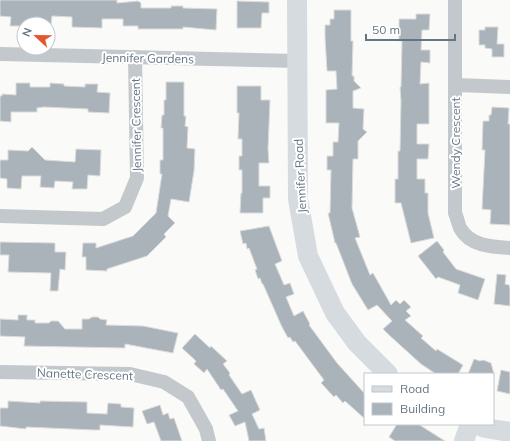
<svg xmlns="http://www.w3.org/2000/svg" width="510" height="441" font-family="Mulish,sans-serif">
<rect width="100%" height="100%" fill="#fafaf8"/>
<g fill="#aab3b9" stroke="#dcdcda">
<path d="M0 0H117V3L138 1 141 3V8H171V6H183V8L217 9 216 30 183 27V29H138V26H123V19H102V28L72 27V17L52 16 51 24H22V26H10L11 17 0 16Z"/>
<path d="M237 1 269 2V13H262L261 28H237Z"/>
<path d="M334 10H351V41H353L352 76H354V81L361 88 353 91V108L364 109 363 129 367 132 358 141V159H353L352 208 360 237 355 238 370 275 373 273 391 305 396 300 400 304 404 300 411 307 406 311 411 316 405 320 423 336 421 338 436 351 437 349 463 365 458 374H436L421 364 389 335 383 329 392 321 377 305 368 310 352 284 336 243H335L328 213H330L331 170H327V156H333V142H338L339 123H326V90L337 89 336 71H327L325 37V25H330V19H334Z"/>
<path d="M416 14H430L429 30H422L421 50H430V63L421 62 420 84 429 83V124H417V144H429L428 159H417V179H425V193H428V213L434 238 411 243 401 203H395V179H398V151H400L401 101 400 87H401L402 41H399V19H416Z"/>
<path d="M485 27H498L497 44H504V57H492V49L485 48V45H479V30H485Z"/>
<path d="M166 82H184V116H186L185 126 188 127 187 148 195 149 194 171 189 202 171 199 168 216 175 223 164 234 166 237 147 256 107 269V271L86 270V257H82L83 243H96V248L133 236 156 213 162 174H160V160H163V128H161L162 115H164V100H166Z"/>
<path d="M16 83H30V87H50V83L64 84V86L85 87V84H98L97 92 110 93 109 113 88 112V109L44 107 37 108V112H11V122L0 121V96H2V94L16 95Z"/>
<path d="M237 86H261V100H270L268 149 269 163H259V186H270V198H263V213H240L241 193H242V170H239V156H242V139H238L239 113H237Z"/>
<path d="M492 107 509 108 508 124H510V225L490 224 491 210 482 209 485 150H482L483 121H489V115H491Z"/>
<path d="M32 147 45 160 75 162 76 149 101 150 100 176 88 175 87 189H72L73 182 55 181 54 188 40 187 41 176H22L21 189 7 188V179L0 178V160H8V150L28 151Z"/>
<path d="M269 226 282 261 275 264 284 285 290 283 294 294 286 297 294 316 303 311 310 324 309 325 337 363 365 394V419L345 401 343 403 336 395 334 397 321 383 324 380 295 341 293 342 290 337 288 338 282 327 263 284H262L260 278 258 279 255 270 257 269 249 248 247 249 246 243 243 244 240 231Z"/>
<path d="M437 241 444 250 443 252 456 269 485 279 478 300 458 293 460 285 438 277 436 279 418 256Z"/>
<path d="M0 242 55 243V252H66L65 270 60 269 58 291H50L51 273 8 272 9 255H0Z"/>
<path d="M497 274 506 275 505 284 509 285 510 288V306L494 304Z"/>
<path d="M18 315H27V320H35V323H49L51 321H58L65 329H82V319H89L92 317H98L100 319 107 320 106 325 143 326 178 333 173 353 125 344V348L24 346 25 337 0 336V319L18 320Z"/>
<path d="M195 334 210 348 211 346 227 361 223 364 230 373 229 375 242 394 251 390 260 410 252 414 259 429 264 428 266 441H249L245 422 235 426 229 415 238 411 223 389 221 390 207 369 204 373 194 364 196 361 182 348Z"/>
<path d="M474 359 480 361 483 360 491 363 494 374H468Z"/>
<path d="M501 370 510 372V394L497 391Z"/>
<path d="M8 401 40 403V401L87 402V413L107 414 108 403 121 404V407L134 408 133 427 100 425V430H94L26 427V429L0 426V408H8Z"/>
<path d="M160 405 163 415 168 413 170 419 174 418 182 441H161L154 422 147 424 142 411Z"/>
<path d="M397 424H418L445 441H395L389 437Z"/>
</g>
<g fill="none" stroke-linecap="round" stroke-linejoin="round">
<g stroke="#c3c8cc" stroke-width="14">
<path d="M455 0V213C457 217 458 223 460 228 470 246 491 247 510 248"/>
<path d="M0 54 297 61"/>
<path d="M456 85 510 87"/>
<path d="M0 216 103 219 125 207 137 178 135 57"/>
<path d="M0 372 130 374 164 382 188 397 206 429 209 441"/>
</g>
<g stroke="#d6dbdf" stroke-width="20">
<path d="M297 0 298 199 308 256 335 313 357 343 388 374"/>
<path d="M477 424 485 428 510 432"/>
<path d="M464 441 470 424"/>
</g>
</g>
<g text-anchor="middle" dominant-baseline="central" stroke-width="4" stroke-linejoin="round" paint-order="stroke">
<g font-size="12" fill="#657683" stroke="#fff">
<text transform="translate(148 58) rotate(1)">Jennifer Gardens</text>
<text transform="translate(136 125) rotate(-91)">Jennifer Crescent</text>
<text transform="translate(455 143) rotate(-90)">Wendy Crescent</text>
<text transform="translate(300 176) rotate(-93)">Jennifer Road</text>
<text transform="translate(85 374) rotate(2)">Nanette Crescent</text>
</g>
</g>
<rect x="364" y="373" width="130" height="52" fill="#ffffff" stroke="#c1c8cd"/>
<rect x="372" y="386" width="20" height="6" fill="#d6dbdf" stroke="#c1c8cd"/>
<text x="400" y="393" font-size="12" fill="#657683">Road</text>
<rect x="372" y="403" width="20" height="12" fill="#aab3b9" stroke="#c1c8cd"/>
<text x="400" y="413" font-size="12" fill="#657683">Building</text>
<g transform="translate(36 36) rotate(292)"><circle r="19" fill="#ffffff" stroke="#c1c8cd"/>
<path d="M0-3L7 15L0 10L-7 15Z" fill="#e4572e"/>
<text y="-6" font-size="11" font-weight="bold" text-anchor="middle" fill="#657683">N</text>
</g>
<path d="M366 34v6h89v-6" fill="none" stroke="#657683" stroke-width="2"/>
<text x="372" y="34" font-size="12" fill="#657683" stroke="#ffffff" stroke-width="3" paint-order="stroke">50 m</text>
</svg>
